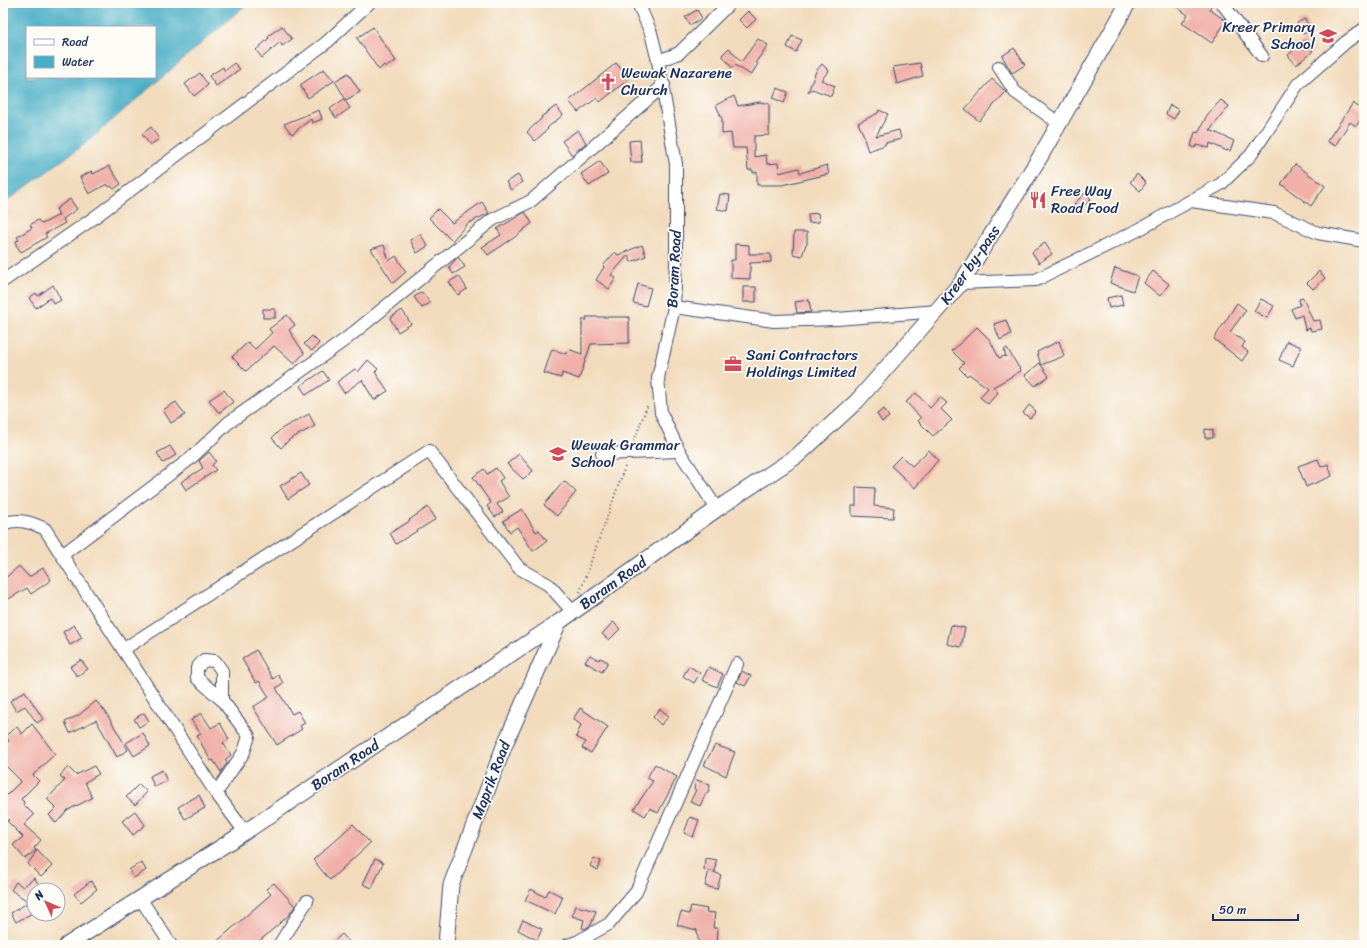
<svg xmlns="http://www.w3.org/2000/svg" width="1367" height="948" font-family="Sriracha,sans-serif">
<rect width="100%" height="100%" fill="#fdfcf7"/>
<filter id="ink" filterUnits="userSpaceOnUse"><feTurbulence type="fractalNoise" baseFrequency=".025" numOctaves="2"/><feDisplacementMap in="SourceGraphic" scale="8" xChannelSelector="R" yChannelSelector="G"/><feConvolveMatrix kernelMatrix="1 2 1 2 8 2 1 2 1" color-interpolation-filters="sRGB"/></filter>
<filter id="wash" filterUnits="userSpaceOnUse"><feTurbulence type="fractalNoise" baseFrequency=".012" numOctaves="4" result="noise"/><feDisplacementMap in="SourceGraphic" scale="16" xChannelSelector="R" yChannelSelector="G"/><feGaussianBlur stdDeviation="0.9" result="paint"/><feColorMatrix in="noise" values="0 0 0 0 0 0 0 0 0 0 0 0 0 0 0 0 0 1.4 0 .05"/><feComposite in="paint" operator="in"/></filter>
<g filter="url(#wash)">
<rect width="100%" height="100%" fill="#f2dbbc"/>
<path fill="#47aec6" stroke="#316e92" fill-rule="evenodd" d="M3 3H248L87 142 3 204ZM27 27H155V77H27Z"/>
<g id="blocks">
<g fill="#f0b0a7">
<path d="M1171 3H1213L1209 9 1226 21 1212 43 1182 23 1188 15Z"/>
<path d="M697 10 702 18 690 25 685 17Z"/>
<path d="M748 11 756 19 747 28 739 20Z"/>
<path d="M1305 19 1311 30 1303 34 1297 23Z"/>
<path d="M282 26 292 39 282 46 280 42 262 58 256 50 269 38 268 36Z"/>
<path d="M373 27 396 61 386 67 384 65 379 70 357 38Z"/>
<path d="M792 36 802 40 796 52 787 47Z"/>
<path d="M758 39 768 45 756 62 758 64 751 75 735 65 732 68 722 55 729 48 741 62Z"/>
<path d="M1305 40 1313 51 1296 65 1288 55Z"/>
<path d="M1014 48 1025 65 1012 73 1002 56Z"/>
<path d="M234 63 240 69 216 86 209 76 223 67 225 71Z"/>
<path d="M616 63 629 79 600 102 597 98 578 112 569 101Z"/>
<path d="M920 63 923 76 897 84 893 67Z"/>
<path d="M822 64 829 71 821 80 835 86 831 96 812 89 808 92 816 71Z"/>
<path d="M324 69 334 81 308 98 300 85Z"/>
<path d="M200 73 208 85 194 96 185 84Z"/>
<path d="M348 73 360 92 346 100 335 81Z"/>
<path d="M992 79 1006 92 979 121 965 109Z"/>
<path d="M777 88 788 92 784 103 773 98Z"/>
<path d="M734 96 738 106 760 102 769 104V135L754 136V157L766 155 767 164 778 163 779 173 799 168 800 173 827 165 829 174 782 185H757V172L753 173V170H748L746 148H733L731 133 722 134V119L716 105Z"/>
<path d="M344 99 350 108 336 118 330 109Z"/>
<path d="M1221 100 1229 106 1210 130 1234 141 1230 151 1228 150 1227 151 1210 143 1209 148 1197 145 1195 148 1191 146 1195 132 1198 133 1207 115Z"/>
<path d="M1353 103 1364 111V115L1356 126 1350 122 1335 146 1327 141Z"/>
<path d="M1170 105 1179 110 1174 119 1166 114Z"/>
<path d="M556 106 563 115 547 128 548 129 535 141 527 132 542 118 541 117Z"/>
<path d="M319 110 322 119 312 123 311 119 292 134 284 124Z"/>
<path d="M879 110 888 114 876 136 899 130 901 139 885 143V145L868 151 864 139 865 138 858 123 878 113Z"/>
<path d="M151 127 159 139 150 145 142 134Z"/>
<path d="M578 130 586 143 572 155 562 141Z"/>
<path d="M640 140 642 162H631L629 141Z"/>
<path d="M600 161 608 174 589 186 581 174Z"/>
<path d="M1295 164 1325 186 1311 206 1281 184Z"/>
<path d="M109 166 121 184 114 189 111 186 109 187 107 184 89 194 80 177 92 171 93 174Z"/>
<path d="M1137 174 1146 183 1140 191 1130 182Z"/>
<path d="M518 175 522 182 511 190 506 182Z"/>
<path d="M1085 193 1091 199 1080 210 1074 204Z"/>
<path d="M720 194 730 195 728 211 717 209Z"/>
<path d="M70 199 77 209 63 219 65 223 45 234 47 237 21 252 16 245V241L19 240 17 237 32 228 30 225 38 220 42 224 59 215 56 209Z"/>
<path d="M482 202 489 213 467 224 452 241 429 218 438 209 452 223Z"/>
<path d="M525 212 532 223 515 237 488 255 482 247 501 235 497 229Z"/>
<path d="M818 213 819 222 809 223 808 214Z"/>
<path d="M794 232H807V244H806L802 256 793 254Z"/>
<path d="M420 234 428 246 417 253 410 240Z"/>
<path d="M1045 243 1052 254 1039 263 1032 252Z"/>
<path d="M735 244 749 245V254H771V262L750 263V279L731 278V260H735Z"/>
<path d="M384 245 389 261 396 256 406 272 393 283 371 249Z"/>
<path d="M642 245 646 256 631 262 628 255 611 275 616 278 609 289 596 280 604 267 603 266 615 252 618 255Z"/>
<path d="M458 257 465 267 453 274 449 267Z"/>
<path d="M1115 268 1138 276 1133 291 1110 283Z"/>
<path d="M1153 271 1169 284 1160 296 1144 283Z"/>
<path d="M1319 271 1325 278 1313 289 1307 283Z"/>
<path d="M459 276 467 289 458 295 449 282Z"/>
<path d="M638 284 651 288 646 306 633 303Z"/>
<path d="M53 285 61 300 54 304 50 298 36 308 29 298 36 293 38 296Z"/>
<rect x="743" y="287" width="13" height="15"/>
<path d="M422 292 430 303 422 308 414 297Z"/>
<path d="M1121 295 1123 305 1109 308 1107 298Z"/>
<path d="M1303 298 1313 321 1320 320 1322 329 1311 331 1310 328 1305 330 1302 315 1295 318 1291 309 1300 305 1299 299Z"/>
<path d="M1261 299 1274 306 1267 318 1254 311Z"/>
<path d="M809 300 811 312 797 313 795 302Z"/>
<path d="M1237 303 1246 310 1230 332 1245 342 1242 347 1248 352 1242 361 1214 339Z"/>
<rect x="263" y="309" width="12" height="9"/>
<path d="M402 310 411 324 398 332 390 318Z"/>
<path d="M287 315 295 325 289 330 304 353 294 364 274 346 246 371 232 357 248 342 255 349 272 333 269 329Z"/>
<path d="M586 317H629V343L591 344 579 379 562 373 561 378 544 373 552 349 566 354 568 349 582 354V320H587Z"/>
<path d="M1006 320 1011 334 1000 340 994 324Z"/>
<path d="M977 327 990 340 999 358 1005 356 1006 357 1004 350 1007 348 1021 371 993 387 998 392 988 404 980 397 988 388 969 374 967 376 959 368 964 363 952 351Z"/>
<path d="M312 336 319 343 312 351 304 344Z"/>
<path d="M1059 341 1064 356 1041 365 1049 376 1035 386 1025 375 1040 363 1041 365 1037 352Z"/>
<path d="M1287 341 1301 347 1293 366 1279 360Z"/>
<path d="M368 360 378 369 375 372 388 391 374 400 362 380 344 393 337 382 355 369 358 372Z"/>
<path d="M323 371 329 380 306 395 300 386Z"/>
<path d="M224 390 233 402 219 413 209 400Z"/>
<path d="M916 393 930 408 940 397 947 403 941 409 952 420 933 436 918 421 921 418 906 402Z"/>
<path d="M176 402 185 415 171 423 163 410Z"/>
<path d="M1029 405 1036 411 1030 418 1023 413Z"/>
<path d="M884 409 889 417 882 422 877 414Z"/>
<path d="M309 414 315 426 290 439 281 448 272 438 281 429Z"/>
<path d="M1205 429 1213 430V438H1205Z"/>
<path d="M170 446 176 455 163 463 157 453Z"/>
<path d="M929 450 938 460 915 488 891 466 901 456 912 466Z"/>
<path d="M209 452 216 461 212 465 216 470 186 490 181 482 203 468 199 461Z"/>
<path d="M519 454 533 471 523 479 507 464Z"/>
<path d="M1318 459 1321 467 1328 464 1332 476 1306 487 1298 466Z"/>
<path d="M496 468 503 478 499 481 509 497 497 504 503 512 495 517 487 506 491 503 473 477 484 469 487 474Z"/>
<path d="M301 473 309 485 288 499 280 486Z"/>
<path d="M564 481 576 492 557 516 544 505Z"/>
<path d="M856 487 875 488 874 506 894 508 893 518 852 516V506H856Z"/>
<path d="M428 507 436 519 396 544 390 533 410 521 409 520Z"/>
<path d="M522 509 536 532 539 530 547 541 533 551 517 527 510 532 503 521Z"/>
<path d="M19 566 29 577 43 568 51 580 31 594 27 588 7 600 3 593V580Z"/>
<path d="M613 622 620 629 609 640 602 634Z"/>
<path d="M74 625 82 638 70 645 63 632Z"/>
<path d="M951 625 965 628 961 647 947 644Z"/>
<path d="M256 650 273 679 278 675 283 683 276 688 292 714 298 711 305 723 300 726 302 729 277 745 253 707 269 697 259 681 256 683 242 659Z"/>
<path d="M590 655 599 660 600 658 608 662 602 672 585 662Z"/>
<path d="M81 660 88 669 77 676 70 667Z"/>
<path d="M689 666 700 673 694 683 683 676Z"/>
<path d="M709 667 723 674 717 687 702 680Z"/>
<path d="M742 671 751 676 745 686 737 682Z"/>
<path d="M25 691 43 719 37 723 25 706 16 711 10 701Z"/>
<path d="M96 701 105 711 128 750 117 757 96 720 70 733 65 722 79 715Z"/>
<path d="M580 708 608 727 591 753 582 748 586 742 576 737 581 725 573 719Z"/>
<path d="M660 709 669 716 661 725 653 717Z"/>
<path d="M144 713 149 721 139 727 134 719Z"/>
<path d="M201 713 211 728 220 723 229 739 223 743 231 755 225 760 227 763 221 772 213 760 211 761 197 736 201 734 191 720Z"/>
<path d="M32 724 55 754 33 775 39 781 21 799 24 802 23 804 34 815 24 825 41 840 34 848 36 850 25 859 13 845 23 837 7 821 9 820 3 814V799L21 781 3 763V745L9 741 5 736 17 727 22 734Z"/>
<path d="M143 733 150 746 134 756 126 743Z"/>
<path d="M715 745 735 752 726 776 704 765Z"/>
<path d="M655 764 677 777 658 813 650 808 645 816 634 809 653 781 647 778Z"/>
<path d="M94 766 99 774 85 782 92 798 68 810 56 823 49 815 56 808 47 799 65 780 60 776 68 767 76 775Z"/>
<path d="M162 770 167 781 154 787 150 776Z"/>
<path d="M696 780 710 784 708 793H706L700 806 690 802 696 790 694 789Z"/>
<path d="M139 784 147 792 135 805 126 797Z"/>
<path d="M199 795 205 808 185 819 178 807Z"/>
<path d="M135 811 145 825 133 835 122 821Z"/>
<path d="M690 817 699 820 693 837 684 833Z"/>
<path d="M353 824 370 843 330 880 313 860Z"/>
<path d="M37 850 52 866 41 877 28 864Z"/>
<path d="M594 858 601 861 598 870 590 866Z"/>
<path d="M705 858 716 860 715 872 711 871 721 875 717 889 705 886 709 871 704 870Z"/>
<path d="M375 859 383 863 372 888 363 884Z"/>
<path d="M141 862 146 870 134 878 129 870Z"/>
<path d="M34 878 40 886 34 890V912L16 922 11 913 29 902 11 890 16 882 23 887Z"/>
<path d="M91 881 97 889 81 902 74 894Z"/>
<path d="M274 883 295 906 289 915 255 945H213L271 894 266 889Z"/>
<path d="M531 889 545 897 549 890 563 897 555 914 525 900Z"/>
<path d="M576 906 596 911 591 925 585 929 582 928 584 920 572 916Z"/>
<path d="M691 906 707 909 706 912 715 913 713 928H718L717 945H699L697 930 677 925 681 912 689 914Z"/>
<path d="M523 920 542 929 537 940 518 930Z"/>
<path d="M342 934 352 945H330Z"/>
</g>
</g>
</g>
<g filter="url(#ink)">
<use href="#blocks" fill-opacity="0" stroke="#3b496c" stroke-width="1"/>
<g fill="none" stroke-linecap="round" stroke-linejoin="round">
<g stroke="#3b496c" stroke-width="14">
<g id="minor">
<path d="M638 3 651 33 658 61 676 164V262L674 307 658 378 661 413 679 451 717 509"/>
<path d="M1222 3 1262 56"/>
<path d="M658 61 679 53 730 3"/>
<path d="M999 67 1015 92 1060 124"/>
<path d="M1191 201 1274 213 1318 233 1364 241"/>
<path d="M3 281 91 220 327 42 369 3"/>
<path d="M961 283 1036 280 1138 230 1221 184 1251 155 1298 84 1346 42 1364 29"/>
<path d="M674 307 774 321 837 319 938 311"/>
<path d="M602 454 679 451"/>
<path d="M3 524C18 518 31 522 45 529L216 793 245 832"/>
<path d="M62 555 190 459 228 423 346 339 492 220 531 201 664 85"/>
<path d="M124 649 429 451 519 568 549 585 573 612"/>
<path d="M216 793 244 752 249 736 222 700V671L215 661 204 660 197 668V678L222 700"/>
<path d="M140 898 171 945"/>
<path d="M279 945 307 901"/>
<path d="M568 945 577 942 609 924 636 892 737 664"/>
</g>
</g>
<g stroke="#3b496c" stroke-width="17">
<g id="major">
<path d="M67 945 245 832 559 622 717 509 797 456 857 401 961 283 1040 157 1128 3"/>
<path d="M446 945 451 885 505 744 559 622"/>
</g>
</g>
<g stroke="#3b496c" stroke-width="2" stroke-dasharray="1 3" stroke-linecap="butt">
<path d="M634 441 648 404"/>
<path d="M580 592 626 464"/>
</g>
<use href="#minor" stroke="#fff" stroke-width="12"/>
<use href="#major" stroke="#fff" stroke-width="15"/>
</g>
</g>
<defs>
<g id="school-bare" transform="scale(1.38)"><path d="M0-5L7-2L0 1L-7-2ZM-4 1L0 2.5L4 1V4Q0 6-4 4Z" fill="#d1495b" stroke="#fdfcf7" stroke-width="2.5" paint-order="stroke"/></g>
<g id="church-bare" transform="scale(1.38)"><path d="M-1.2-6h2.4v3.5h3.3v2.4h-3.3V6h-2.4V-.1h-3.3v-2.4h3.3Z" fill="#d1495b" stroke="#fdfcf7" stroke-width="2.5" paint-order="stroke"/></g>
<g id="restaurant-bare" transform="scale(1.38)"><path d="M-5-6h1v4h1v-4h1v4h1v-4h1v5L-1.5 .5V6h-2V.5L-5-1ZM5-6V6H3V1.5H1.5Q1.5-4 5-6Z" fill="#d1495b" stroke="#fdfcf7" stroke-width="2.5" paint-order="stroke"/></g>
<g id="office-bare" transform="scale(1.38)"><path d="M-6-3h4V-5.5h4V-3h4V5H-6ZM-1-4.5V-3h2v-1.5ZM-6 0V1H6V0Z" fill="#d1495b" stroke="#fdfcf7" stroke-width="2.5" paint-order="stroke"/></g>
</defs>
<g fill-rule="evenodd">
<use href="#school-bare" x="1328" y="36"/>
<use href="#church-bare" x="608" y="82"/>
<use href="#restaurant-bare" x="1038" y="200"/>
<use href="#office-bare" x="733" y="364"/>
<use href="#school-bare" x="558" y="454"/>
</g>
<g text-anchor="middle" dominant-baseline="central" stroke-width="3.5" stroke-linejoin="round" paint-order="stroke">
<g font-size="15" fill="#1b2f5e" stroke="#fdfcf7" text-anchor="start">
<text x="1315" y="27" text-anchor="end">Kreer Primary<tspan x="1315" dy="17">School</tspan></text>
<text x="621" y="73">Wewak Nazarene<tspan x="621" dy="17">Church</tspan></text>
<text x="1051" y="191">Free Way<tspan x="1051" dy="17">Road Food</tspan></text>
<text x="746" y="355">Sani Contractors<tspan x="746" dy="17">Holdings Limited</tspan></text>
<text x="571" y="445">Wewak Grammar<tspan x="571" dy="17">School</tspan></text>
</g>
<g font-size="15" fill="#1b2f5e" stroke="#fdfcf7">
<text transform="translate(970 265) rotate(-55)">Kreer by-pass</text>
<text transform="translate(674 269) rotate(-87)">Boram Road</text>
<text transform="translate(613 583) rotate(-36)">Boram Road</text>
<text transform="translate(345 765) rotate(-34)">Boram Road</text>
<text transform="translate(491 780) rotate(-69)">Maprik Road</text>
</g>
</g>
<rect width="1367" height="948" fill="none" stroke="#fdfcf7" stroke-width="16"/>
<rect x="26" y="26" width="130" height="52" fill="#fdfcf7" stroke="#a3aaba"/>
<rect x="34" y="39" width="20" height="6" fill="#ffffff" stroke="#a3aaba"/>
<text x="62" y="46" font-size="12" fill="#1b2f5e">Road</text>
<rect x="34" y="56" width="20" height="12" fill="#47aec6" stroke="#a3aaba"/>
<text x="62" y="66" font-size="12" fill="#1b2f5e">Water</text>
<g transform="translate(46 902) rotate(315)"><circle r="19" fill="#fdfcf7" stroke="#a3aaba"/>
<path d="M0-3L7 15L0 10L-7 15Z" fill="#d1495b"/>
<text y="-6" font-size="11" font-weight="bold" text-anchor="middle" fill="#1b2f5e">N</text>
</g>
<path d="M1213 914v6h85v-6" fill="none" stroke="#1b2f5e" stroke-width="2"/>
<text x="1219" y="914" font-size="12" fill="#1b2f5e" stroke="#fdfcf7" stroke-width="3" paint-order="stroke">50 m</text>
</svg>
